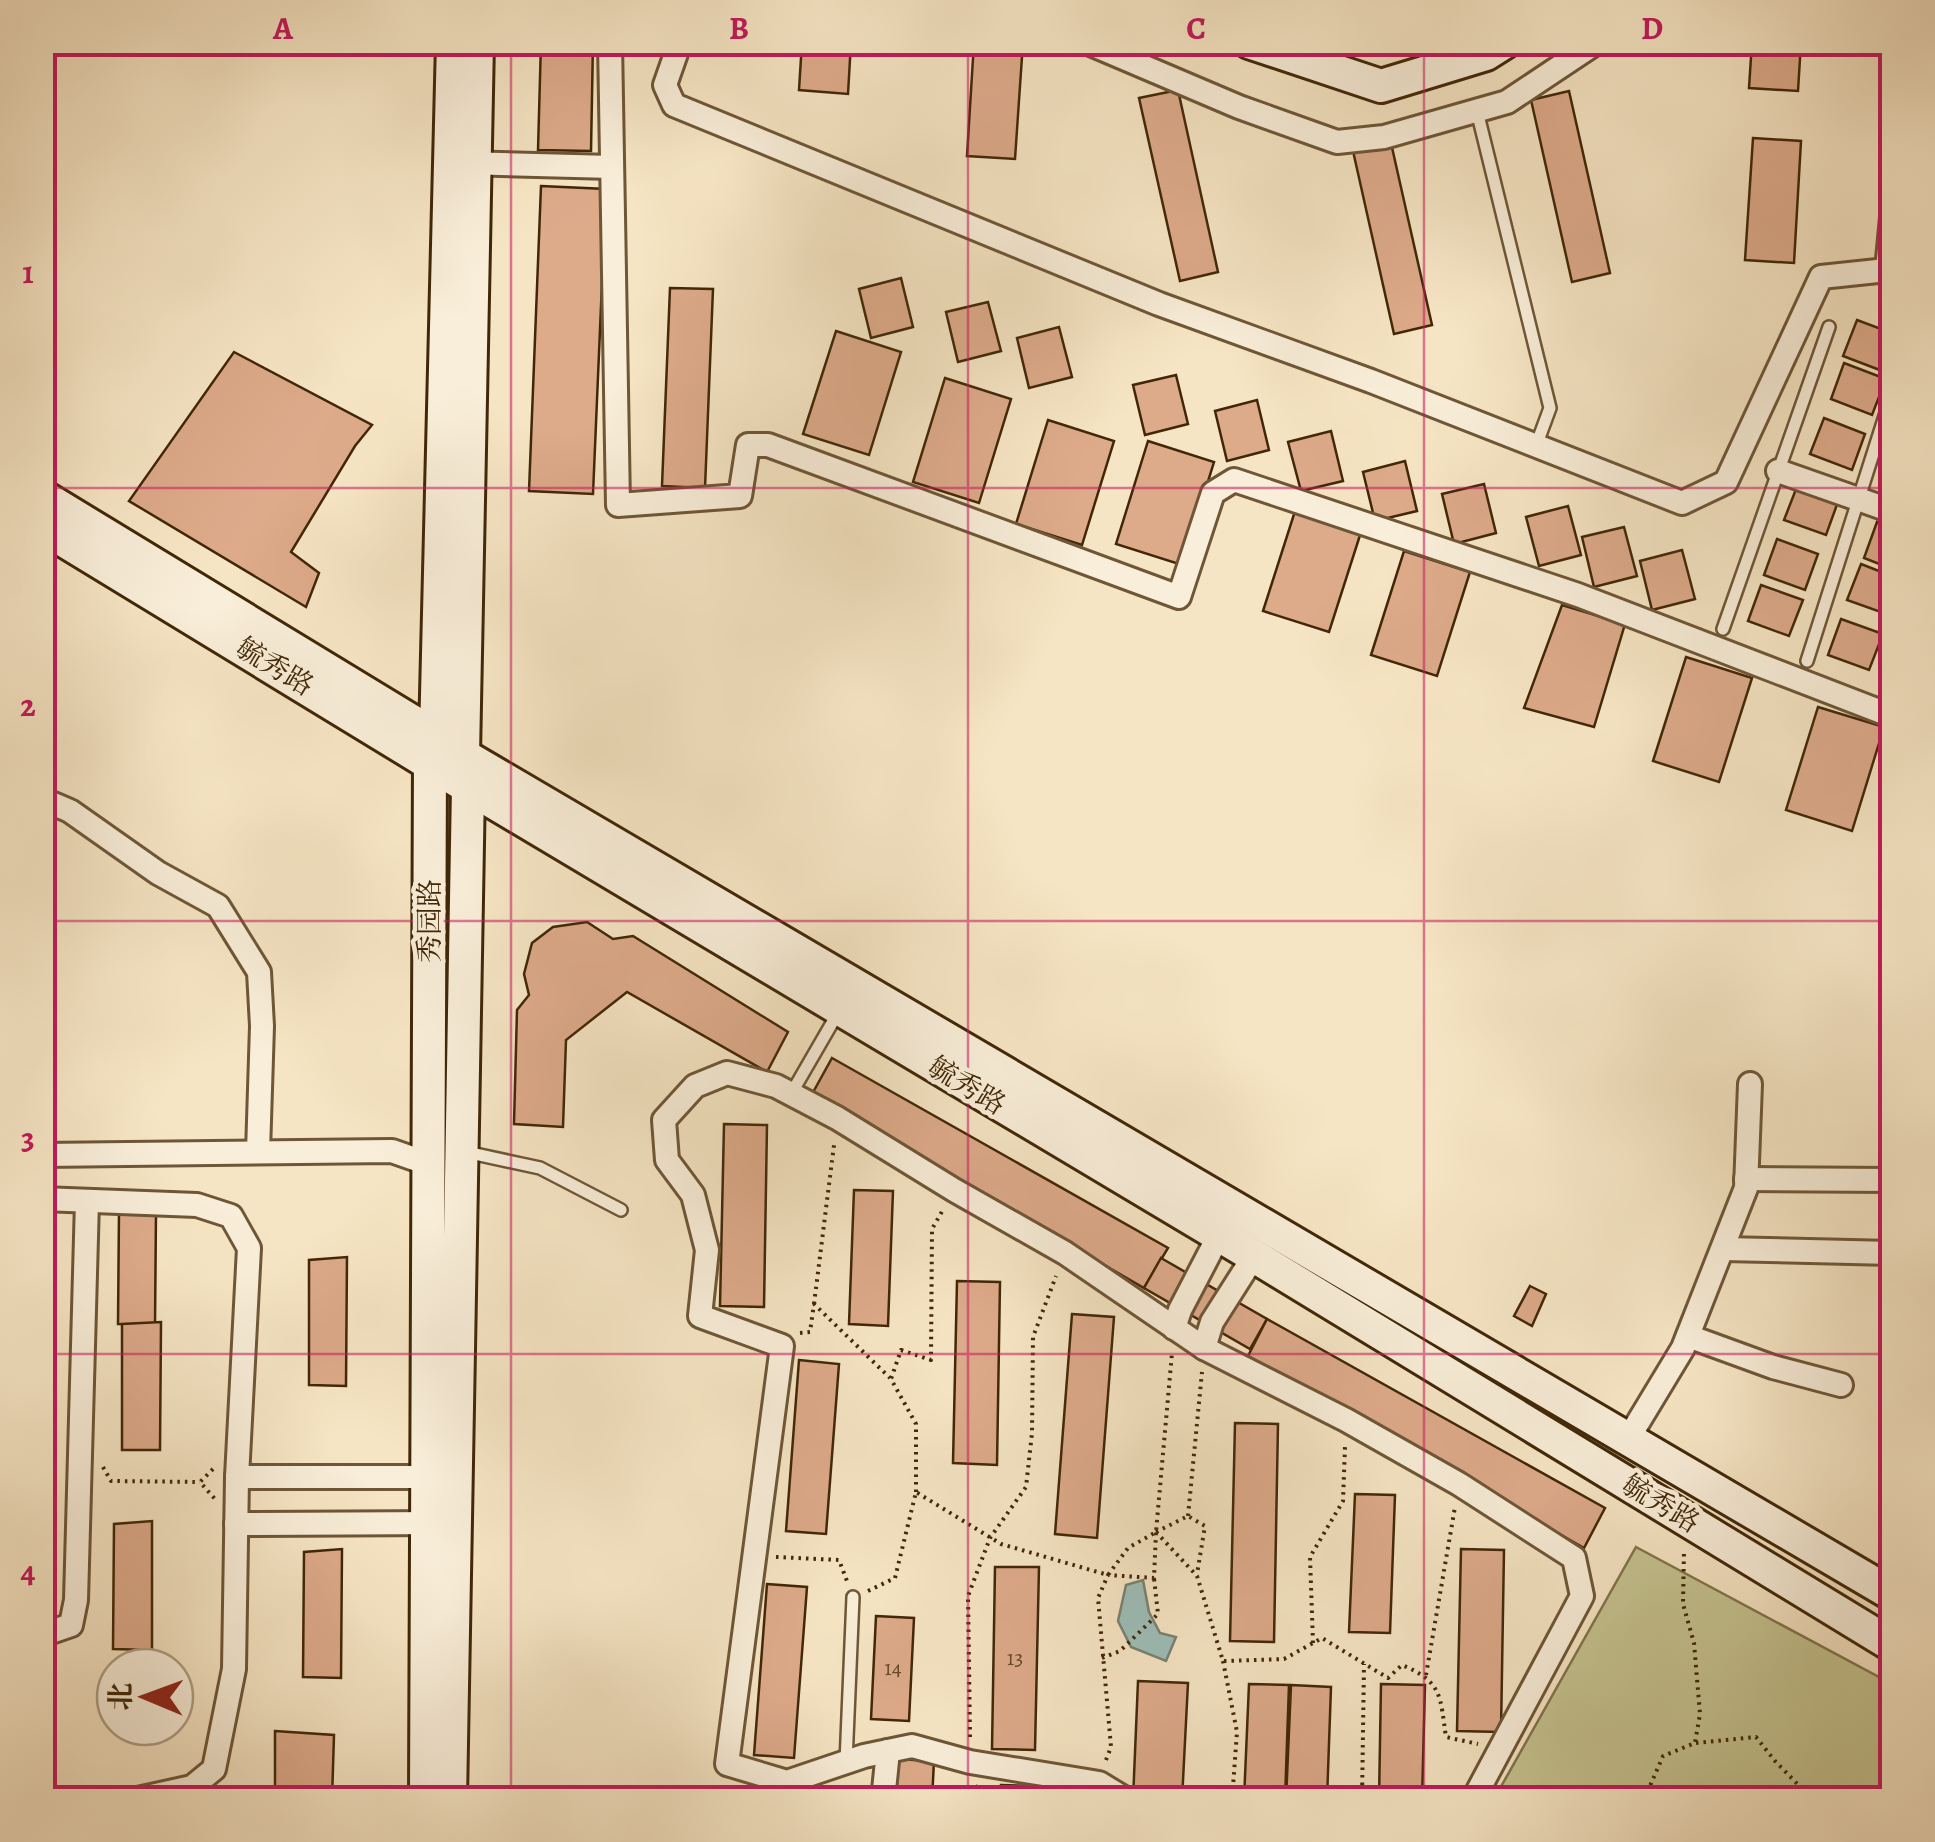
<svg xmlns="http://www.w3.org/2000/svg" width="1935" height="1842" font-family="Alegreya,'Noto Serif SC',serif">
<rect width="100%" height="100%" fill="#f6e5c4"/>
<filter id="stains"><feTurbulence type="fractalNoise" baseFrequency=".002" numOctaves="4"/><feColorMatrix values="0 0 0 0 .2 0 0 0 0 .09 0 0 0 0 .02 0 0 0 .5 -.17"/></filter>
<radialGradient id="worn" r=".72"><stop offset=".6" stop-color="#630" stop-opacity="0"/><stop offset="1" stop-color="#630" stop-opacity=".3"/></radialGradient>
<path fill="#c4c28f" stroke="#82744b" stroke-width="2.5" d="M1636 1547 1892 1684V1799H1494Z"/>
<path fill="#9dbeb9" stroke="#788272" stroke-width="2.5" d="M1143 1580 1149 1612 1160 1633 1176 1637 1166 1661 1131 1647 1118 1621 1126 1585Z"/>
<g fill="#ddaa8a" stroke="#412707" stroke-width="2.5">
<path d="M541 42H593L591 151 538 150Z"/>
<path d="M802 42H851L848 94 799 90Z"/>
<path d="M974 42H1023L1015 159 967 156Z"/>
<path d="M1752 42H1801L1798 91 1749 88Z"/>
<path d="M1178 90 1218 272 1180 281 1139 98Z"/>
<path d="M1569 91 1610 273 1572 282 1531 100Z"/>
<path d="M1753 138 1801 141 1794 263 1745 260Z"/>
<path d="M1391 143 1432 325 1394 334 1353 151Z"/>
<path d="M541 186 606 189 593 494 529 491Z"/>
<path d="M901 278 913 327 871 338 859 289Z"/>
<path d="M670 288 713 289 705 488 662 486Z"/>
<path d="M988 302 1001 351 958 362 946 312Z"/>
<path d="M1857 320 1892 333V351L1885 372 1843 356Z"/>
<path d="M1059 327 1072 377 1029 388 1017 338Z"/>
<path d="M836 331 901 352 869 455 803 434Z"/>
<path d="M234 352 372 425 355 446 291 552 319 573 306 607 129 501Z"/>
<path d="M1844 363 1886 379 1872 415 1831 399Z"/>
<path d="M1176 375 1188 424 1145 435 1133 385Z"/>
<path d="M945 378 1011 399 979 503 913 482Z"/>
<path d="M1257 400 1269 450 1227 461 1215 411Z"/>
<path d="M1824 418 1865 434 1852 470 1810 454Z"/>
<path d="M1048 420 1114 441 1082 545 1016 524Z"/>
<path d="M1331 431 1343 481 1301 491 1288 442Z"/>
<path d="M1148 441 1214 462 1182 565 1116 544Z"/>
<path d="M1405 461 1417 511 1375 521 1363 472Z"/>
<path d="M1484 484 1496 533 1454 544 1442 494Z"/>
<path d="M1798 484 1839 499 1826 535 1784 520Z"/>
<path d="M1568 506 1581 555 1539 566 1526 517Z"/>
<path d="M1296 508 1362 529 1329 632 1263 611Z"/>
<path d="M1877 522 1892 528V569L1864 558Z"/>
<path d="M1624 527 1637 576 1594 587 1582 537Z"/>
<path d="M1777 539 1818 554 1805 590 1764 575Z"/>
<path d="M1682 550 1695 599 1652 610 1640 561Z"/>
<path d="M1404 551 1470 572 1437 676 1371 655Z"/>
<path d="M1861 564 1892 576V605L1889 615 1847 600Z"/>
<path d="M1761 585 1803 600 1789 636 1748 621Z"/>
<path d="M1562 605 1625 624 1594 727 1524 708Z"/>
<path d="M1841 619 1883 634 1869 670 1828 655Z"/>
<path d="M1686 657 1752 678 1719 782 1653 761Z"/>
<path d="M1818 707 1884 727 1852 831 1786 810Z"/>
<path d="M587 922 613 939 633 936 788 1032 767 1072 627 992 566 1040 563 1127 514 1124 517 1010 529 995 524 974 532 943 553 927Z"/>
<path d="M832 1058 1168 1248 1144 1288 811 1096Z"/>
<path d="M724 1124 767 1125 764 1307 720 1306Z"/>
<path d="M854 1190 893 1191 888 1326 849 1324Z"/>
<path d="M119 1211 156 1212 155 1325 118 1324Z"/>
<path d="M347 1257 346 1386 309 1385V1260Z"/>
<path d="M1161 1258 1267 1319 1250 1349 1144 1288Z"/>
<path d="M957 1281 1000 1282 997 1465 953 1463Z"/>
<path d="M1530 1286 1546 1294 1532 1326 1514 1316Z"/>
<path d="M1072 1314 1114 1317 1097 1538 1055 1534Z"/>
<path d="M1267 1319 1605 1508 1584 1548 1248 1356Z"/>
<path d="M161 1322 160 1450H122V1324Z"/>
<path d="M799 1360 839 1364 826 1534 786 1531Z"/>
<path d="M1235 1423 1278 1424 1274 1642 1230 1641Z"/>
<path d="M1355 1494 1395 1495 1390 1633 1349 1632Z"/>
<path d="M152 1521V1650L113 1649 114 1524Z"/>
<path d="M342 1549 341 1678 303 1677 304 1552Z"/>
<path d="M1461 1549 1504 1550 1501 1732 1457 1731Z"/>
<path d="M995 1567H1039L1035 1750 992 1749Z"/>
<path d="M767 1584 807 1587 794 1758 754 1755Z"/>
<path d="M876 1616 914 1618 909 1721 871 1719Z"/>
<path d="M1138 1681 1188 1683 1182 1800H1133Z"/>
<path d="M1249 1684 1289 1685 1285 1800H1244Z"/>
<path d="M1381 1684 1425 1685 1422 1800H1379Z"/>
<path d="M1291 1685 1331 1687 1327 1800H1286Z"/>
<path d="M275 1731 334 1735 332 1800H275Z"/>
<path d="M895 1759 934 1761 932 1800H893Z"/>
<path d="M1001 1785 1040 1786 1039 1800H1001Z"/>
</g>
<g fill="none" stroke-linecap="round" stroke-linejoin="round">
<g stroke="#6e5636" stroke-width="16">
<g id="lane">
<path d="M1477 111 1550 408 1536 446"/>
<path d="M1723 629 1829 327"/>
<path d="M1807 661 1892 394"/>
<path d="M1891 689 1892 684"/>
<path d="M791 1094 839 1011"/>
<path d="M466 1152 540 1168 621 1210"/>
<path d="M846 1762 853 1597"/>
</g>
</g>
<g stroke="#6e5636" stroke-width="28">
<g id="street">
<path d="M610 42 618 505 740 496 748 445H768L1179 597 1213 493 1234 480 1578 595 1892 716"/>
<path d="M680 42 665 85 674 105 1159 304 1371 381 1682 503 1726 482 1821 277 1887 270 1892 217"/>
<path d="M1086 42 1239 107 1337 142 1384 137 1507 102 1597 42"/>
<path d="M464 163 612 167"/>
<path d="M1778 471 1892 511"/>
<path d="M42 799 70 811 158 873 218 906 259 972 262 1026 258 1152"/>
<path d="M42 1155 392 1151 429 1164"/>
<path d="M1746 1179 1892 1180"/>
<path d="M42 1199 197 1205 231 1216 249 1248 237 1477 234 1669 214 1769 192 1787 133 1800"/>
<path d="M1723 1249 1892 1253"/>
<path d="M1174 1328 1180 1310 1218 1237"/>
<path d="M1688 1336 1773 1367 1841 1385"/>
<path d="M1204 1348 1212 1322 1254 1256"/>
<path d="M1628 1439 1683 1348 1746 1188 1750 1084"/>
<path d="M237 1477H439"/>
<path d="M236 1524 442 1523"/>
<path d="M42 1635 71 1625 76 1600 87 1201"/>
<path d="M883 1800 888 1751"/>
<path d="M1127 1800 1099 1783 970 1762 912 1746 864 1756 787 1782 727 1764 782 1346 700 1316 707 1250 693 1195 667 1160 664 1120 695 1086 727 1073 776 1086 837 1118 954 1190 1065 1253 1204 1348 1346 1420 1459 1484 1574 1558 1582 1596 1473 1800"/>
</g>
</g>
<g stroke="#412707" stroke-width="38">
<g id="secondary">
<path d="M1249 42 1381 86 1486 54 1505 42"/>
<path d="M42 496 436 736 463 755 1892 1594"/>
<path d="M42 527 468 787 1254 1256 1892 1645"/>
<path d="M426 1800 430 762 436 736 453 42"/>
<path d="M450 1800 468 787 463 755 477 42"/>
</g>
</g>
<g stroke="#412707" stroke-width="4" stroke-dasharray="2.5 5" stroke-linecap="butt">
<path d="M814 1304 834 1145"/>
<path d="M800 1333 810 1332 814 1304 890 1378"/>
<path d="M103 1467 111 1481 200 1482"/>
<path d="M213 1469 200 1482 215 1499"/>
<path d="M42 1479 55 1478"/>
<path d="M916 1492V1424L891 1379 901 1350 931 1360 932 1229 944 1208"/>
<path d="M1188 1516 1202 1372"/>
<path d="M1156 1532 1197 1576 1223 1661 1284 1659 1322 1638 1388 1678 1402 1665C1443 1682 1440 1697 1446 1737L1478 1744"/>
<path d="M1156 1532 1188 1516 1205 1526 1197 1574"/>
<path d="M776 1557 839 1560 847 1581"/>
<path d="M868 1591 895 1578 916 1492 1001 1544 1108 1575 1128 1548 1156 1532 1172 1353"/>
<path d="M1313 1643 1310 1557 1343 1501 1345 1446"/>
<path d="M1102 1658 1120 1651 1158 1614 1154 1578"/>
<path d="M1223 1661 1237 1732 1232 1800"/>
<path d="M1426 1675 1455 1507"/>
<path d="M970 1737 968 1596 990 1538 1026 1487 1032 1433 1033 1337 1056 1276"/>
<path d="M1696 1743 1756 1737 1775 1761 1813 1800"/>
<path d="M1106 1760 1111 1747 1098 1598 1108 1575 1154 1578 1156 1532"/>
<path d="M974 1800 978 1785"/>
<path d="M1362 1800 1364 1664"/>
<path d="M1649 1800 1650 1786 1663 1756 1695 1743 1700 1714 1694 1643 1683 1604 1684 1551"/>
<path d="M1885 1800 1892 1796"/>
</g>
<use href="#lane" stroke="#f9eed9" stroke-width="11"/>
<use href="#street" stroke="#f9eed9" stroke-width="22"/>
<use href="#secondary" stroke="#f9eed9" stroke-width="32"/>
</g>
<path fill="none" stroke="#c2185b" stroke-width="2.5" stroke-opacity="0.55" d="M511 42V1800M968 42V1800M1424 42V1800M42 488H1892M42 921H1892M42 1354H1892"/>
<g text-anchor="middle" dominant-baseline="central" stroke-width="9" stroke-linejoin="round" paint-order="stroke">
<g font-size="22" fill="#684828">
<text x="1015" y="1658">13</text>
<text x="893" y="1668">14</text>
</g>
<g font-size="28" fill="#412707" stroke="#f9eed9">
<text transform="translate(275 667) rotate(31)">毓秀路</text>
<text transform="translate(430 921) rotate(-90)">秀园路</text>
<text transform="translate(967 1086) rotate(31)">毓秀路</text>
<text transform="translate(1661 1504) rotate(31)">毓秀路</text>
</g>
</g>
<rect width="1935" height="1842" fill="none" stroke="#f6e5c4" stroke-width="110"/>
<g transform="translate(145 1697) rotate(271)"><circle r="48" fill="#f9eed9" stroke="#af9e85" stroke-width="2.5"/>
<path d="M0-8L18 38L0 25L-18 38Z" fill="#8f2418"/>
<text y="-15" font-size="28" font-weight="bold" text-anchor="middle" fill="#412707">北</text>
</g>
<rect x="55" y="55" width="1825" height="1732" fill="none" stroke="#c2185b" stroke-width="4"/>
<g font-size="32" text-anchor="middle" font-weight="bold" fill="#c2185b">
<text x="283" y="39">A</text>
<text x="739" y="39">B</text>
<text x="1196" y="39">C</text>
<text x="1652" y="39">D</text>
<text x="28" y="283">1</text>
<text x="28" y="716">2</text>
<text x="28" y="1149">3</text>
<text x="28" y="1582">4</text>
</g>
<rect width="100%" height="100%" filter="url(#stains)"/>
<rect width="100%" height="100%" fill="url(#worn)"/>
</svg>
